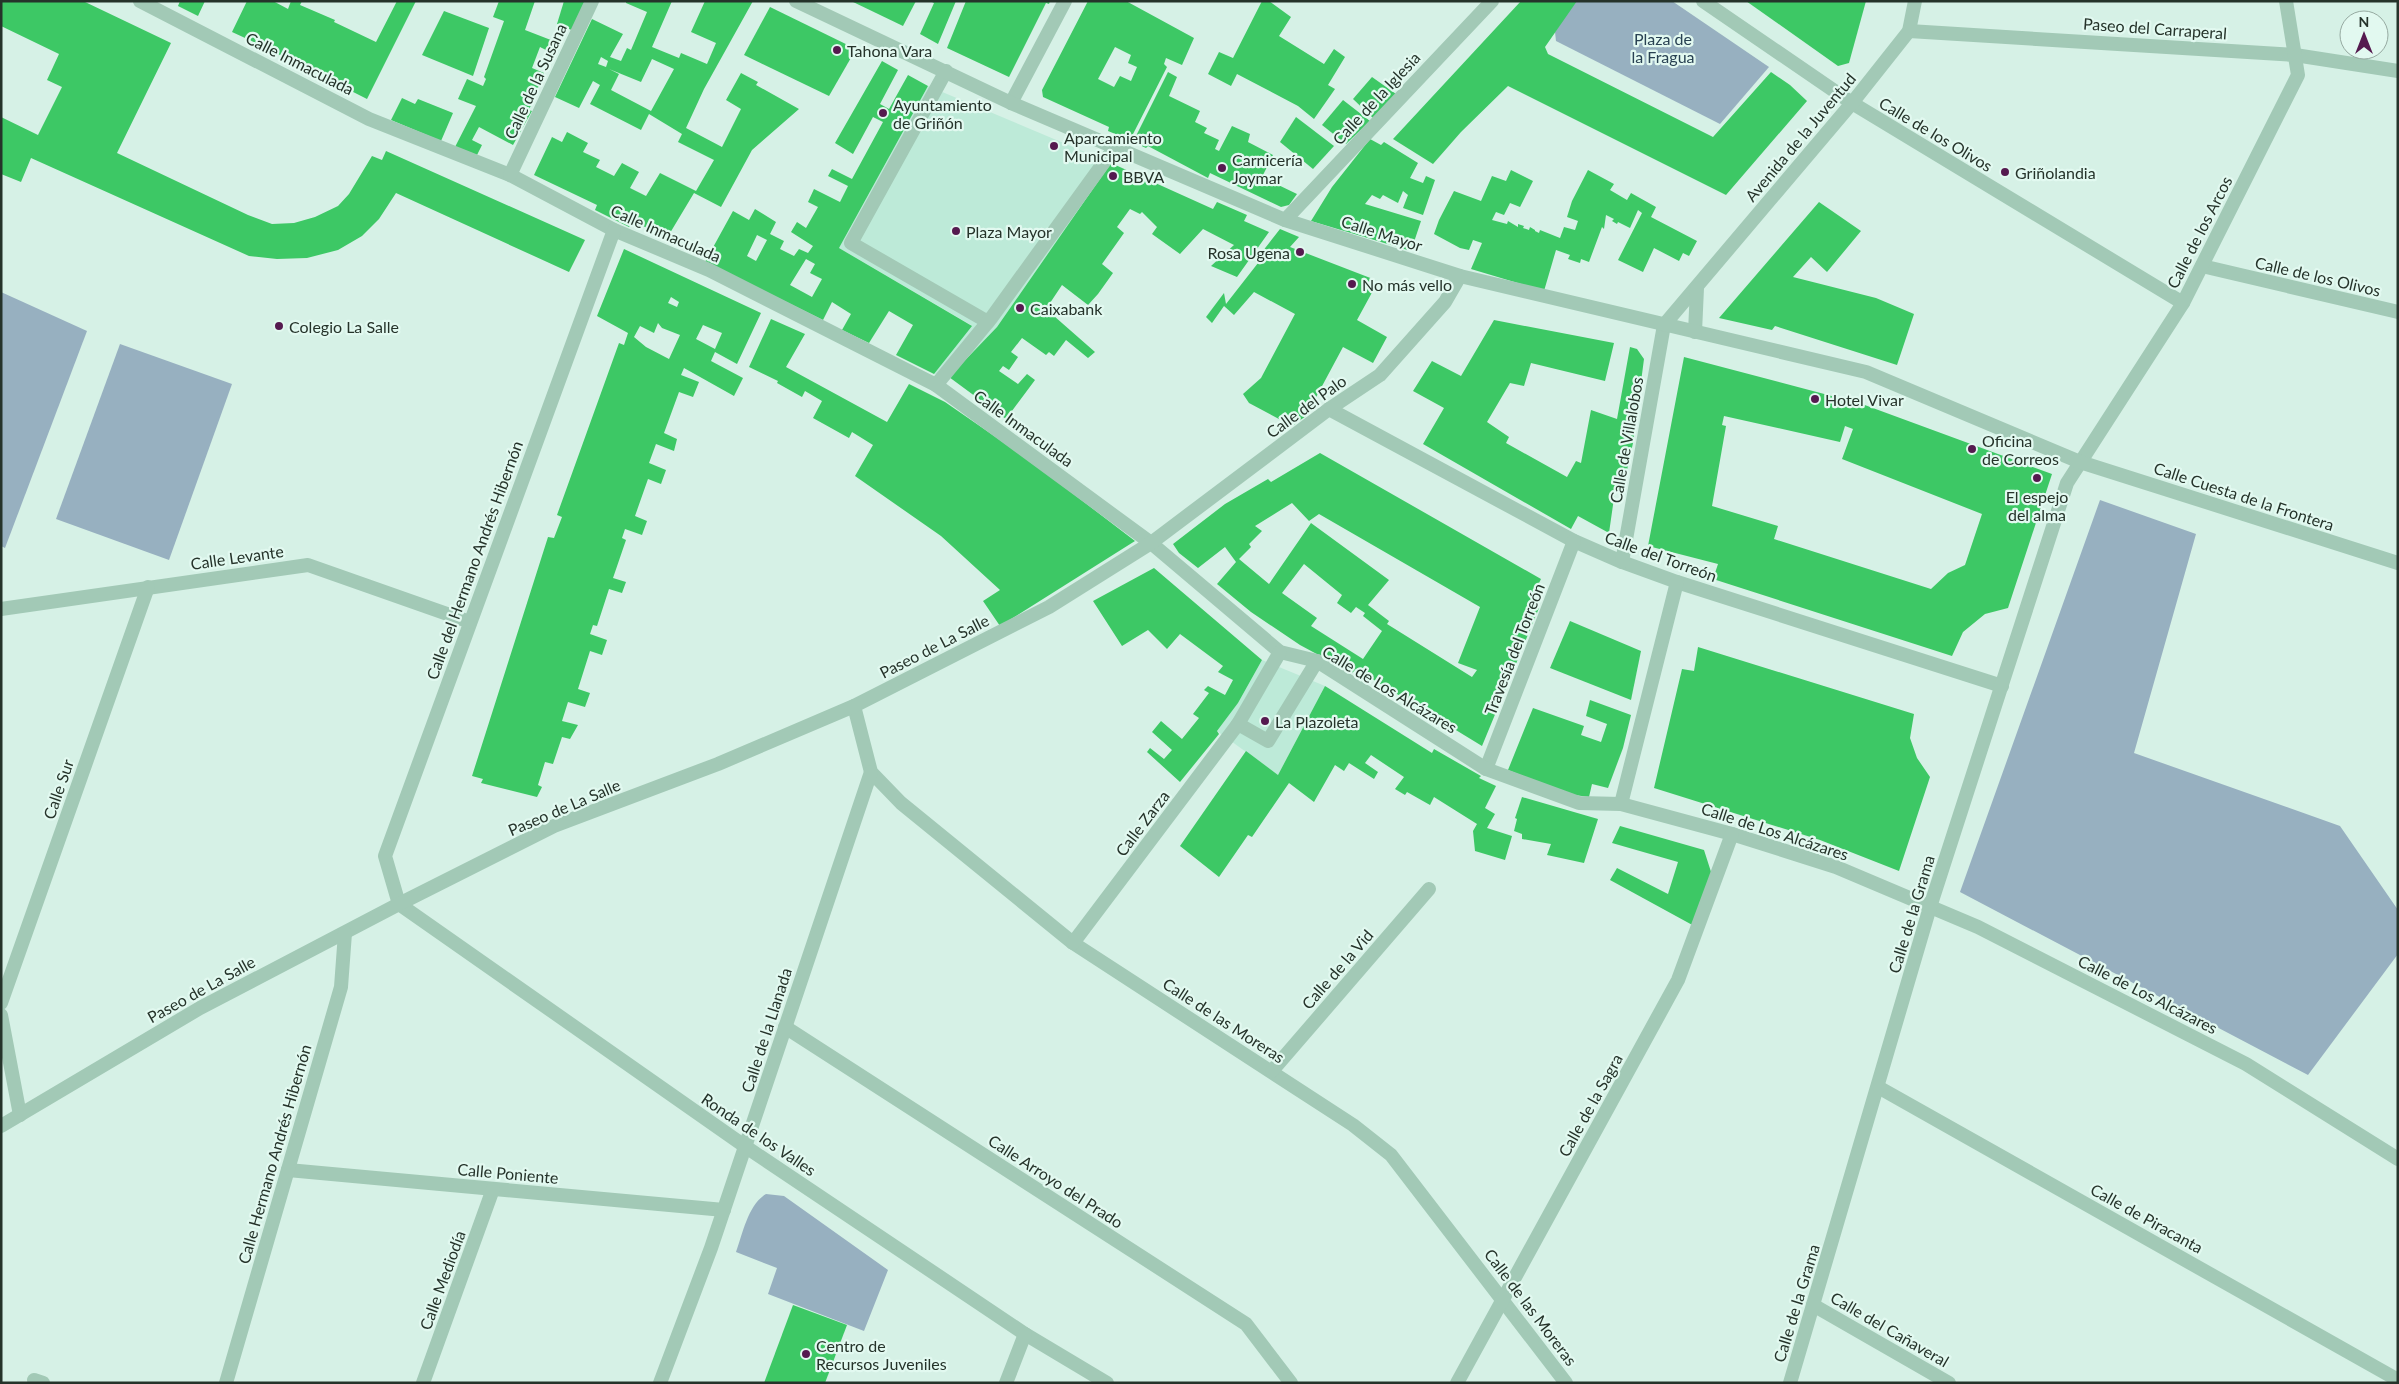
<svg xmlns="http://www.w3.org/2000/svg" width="2399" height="1384" font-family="Lato,sans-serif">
<rect width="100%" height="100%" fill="#d6f1e6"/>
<g fill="#97b0c0">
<path d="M1575 1H1672L1769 67 1720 124 1556 41 1555 32Z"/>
<path d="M1 292 87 331 5 548 1 546Z"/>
<path d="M120 344 232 384 169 560 56 519Z"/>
<path d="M2100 500 2196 534 2134 753 2340 826 2398 910V954L2308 1075 1960 892Z"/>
<path d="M766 1194 784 1196 888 1270 864 1331 768 1294 777 1268 736 1252C743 1233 748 1205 766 1194Z"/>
</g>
<g fill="#bdead8">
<path d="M928 86 1111 163 997 327 949 377 934 374 971 325 839 248Z"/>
<path d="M1262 660 1325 686 1278 775 1217 731 1238 703Z"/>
</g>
<g fill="#3dc865" fill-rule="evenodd">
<path d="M1 1H83L171 43 117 153 248 215 272 224 294 223 315 217 338 206 349 194 372 156 382 160 386 151 585 240 569 272 396 193 379 219 362 236 338 250 307 258 277 259 249 256 31 158 21 182 1 174V117L38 135 62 87 47 80 59 54 1 26Z"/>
<path d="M180 1H205L198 16 178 6Z"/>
<path d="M247 1H273L288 9 291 1H302L300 5 335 20 334 22 376 42 397 1H416L367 99 274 52 276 50 260 41 258 44 232 32Z"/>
<path d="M499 1H535L525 30 556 42 552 53 540 47 532 68 544 73 529 110 532 111 513 145 479 127 472 140 482 145 477 155 455 147 476 106 458 99 467 79 483 86 486 79 484 77 504 21 493 17Z"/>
<path d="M564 1H586L574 31 557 24Z"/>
<path d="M626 1H672L652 47 679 58 681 53 707 64 716 43 691 32 705 1H753L704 89 686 128 722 147 741 109 726 100 741 73 758 82 756 85 799 109 752 150 721 207 694 193 667 238 633 221 629 227 595 210 597 205 534 175 552 137 562 142 567 132 588 143 583 152 600 160 596 167 614 176 622 163 639 172 630 188 646 196 660 173 696 191 714 160 678 142 682 134 649 114 641 130 590 104 600 85 593 81 579 108 555 97 592 19 623 34 610 57 621 61 627 48 631 50 647 12 626 3ZM601 57 608 61 606 67 598 64ZM652 59 674 69 651 111 611 90 619 74 609 69 641 82Z"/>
<path d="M851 1H916L903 26Z"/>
<path d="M930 1H956L938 44 920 34 934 3Z"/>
<path d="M966 1H1050L1049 4 1046 3 1009 77 947 48Z"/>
<path d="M1088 1H1126L1194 38 1182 65 1166 58 1164 64 1167 67 1130 140 1108 131 1109 127 1043 97 1042 90ZM1115 47 1131 55 1128 63 1137 67 1131 81 1120 76 1114 87 1098 79Z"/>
<path d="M1262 1H1269L1291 17 1279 36 1324 64 1334 49 1345 57 1328 85 1335 89 1314 119 1298 106 1237 74 1231 86 1208 74 1219 52 1233 58Z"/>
<path d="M1521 1H1577L1545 47 1548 54 1713 137 1771 72 1790 85 1807 101 1726 195 1508 86 1461 132 1433 164 1393 139Z"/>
<path d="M1746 1H1866L1849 63 1838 66Z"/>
<path d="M770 7 856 49 829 96 744 55Z"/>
<path d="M444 11 489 28 473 76 422 55Z"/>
<path d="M882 61 898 70 880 104 889 109 908 75 928 86 839 248 972 326 934 374 896 355 913 325 889 311 869 343 842 330 851 314 832 302 823 320 705 262 733 211 749 220 755 209 776 222 770 234 784 241 780 249 794 256 799 249 808 253 813 246 791 232 797 222 806 228 818 207 808 202 814 189 840 202 848 186 828 176 832 169 852 179 883 122 873 117 853 154 835 143ZM757 235 767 240 756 261 747 256ZM806 259 815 264 810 273 822 279 812 297 790 285Z"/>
<path d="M1168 72 1177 77 1169 96 1200 111 1195 122 1207 128 1204 133 1219 140 1215 149 1219 151 1232 126 1250 134 1248 142 1273 155 1262 177 1297 194 1289 205 1281 207 1210 173 1208 178 1148 146 1146 148 1133 142Z"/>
<path d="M1372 77 1396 94 1373 118 1353 99Z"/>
<path d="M402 98 415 104 418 99 453 113 441 141 391 120Z"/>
<path d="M1343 100 1370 121 1346 144 1322 125Z"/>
<path d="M1296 117 1334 146 1313 169 1280 142Z"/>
<path d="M1370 139 1381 145 1384 142 1418 163 1410 178 1423 183 1426 176 1435 180 1423 215 1403 208 1408 195 1403 191 1398 203 1383 195 1380 199 1372 195 1365 204 1421 221 1411 251 1311 221 1332 187Z"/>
<path d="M1111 163 1213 209 1217 202 1247 215 1244 221 1269 232 1237 277 1211 266 1234 245 1203 229 1180 254 1152 234 1157 227 1142 212 1140 214 1130 209 1117 227 1124 233 1102 264 1113 273 1098 294 1088 305 1062 285 1046 309 1095 352 1088 358 1066 340 1054 356 1049 352 1046 355 1022 338 1011 352 1018 357 1009 370 1003 366 999 371 1018 384 1027 374 1035 380 1006 419 949 377 997 327Z"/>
<path d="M1511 170 1533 181 1520 207 1510 203 1504 215 1496 212 1492 220 1507 224 1508 221 1518 227V224L1524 226 1523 228 1529 230 1530 227 1535 230V231L1539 233 1540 230 1560 238 1564 227 1575 230 1578 221 1567 217 1572 201 1588 170 1614 184 1610 190 1627 200 1631 193 1656 207 1651 217 1697 241 1689 256 1683 253 1679 261 1654 248 1643 272 1618 260 1642 213 1638 210 1630 228 1618 222 1617 224 1612 221 1614 219 1606 215 1604 229 1602 227 1589 262 1581 259 1580 263 1568 259 1570 255 1556 250 1544 291 1471 269 1482 243 1473 240 1469 250 1460 248 1434 234 1439 220 1454 191 1481 201 1492 176 1506 181Z"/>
<path d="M1819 202 1861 231 1827 272 1811 257 1793 277 1876 298 1914 314 1897 365 1775 326 1772 330 1719 318Z"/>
<path d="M1280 229 1299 237 1290 247 1373 279 1375 287 1357 320 1387 337 1373 363 1343 347 1306 416 1292 426 1249 403 1243 394 1261 378 1295 314 1254 292 1234 315 1224 306 1212 323 1206 317 1224 293 1226 304 1258 263 1255 261Z"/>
<path d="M624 249 761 313 737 364 715 352 711 361 743 378 734 396 684 368 681 375 699 382 693 397 679 392 664 433 677 439 674 451 656 444 649 463 666 470 661 484 648 479 635 516 647 521 642 535 625 529 622 538 626 540 613 578 626 582 622 593 609 589 597 626 593 625 590 634 607 640 602 655 590 651 578 689 590 693 585 707 568 702 562 721 578 725 570 739 562 737 553 764 545 762 538 785 542 787 537 797 481 783 483 779 472 776 548 537 554 538 562 517 557 515 619 343 624 345 628 333 597 316ZM671 297 679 302 677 307 668 303ZM658 323 662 328 680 335 669 359 646 347 634 337 640 326 654 333ZM703 325 722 333 715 349 696 339Z"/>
<path d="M771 319 805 334 786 367 887 422 909 384 945 402 1029 460 1135 541 1000 626 983 601 1000 590 941 536 855 476 873 445 852 432 849 438 813 418 822 401 805 391 802 397 777 383 778 381 749 367Z"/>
<path d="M1494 320 1614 343 1605 381 1531 363 1524 386 1510 383 1487 422 1509 437 1506 443 1567 477 1576 461 1581 463 1591 410 1617 419 1630 347 1637 349 1644 359 1633 443 1625 479 1617 477 1609 533 1578 516 1571 529 1423 444 1444 408 1413 391 1432 361 1461 376Z"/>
<path d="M1684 357 1862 404 2052 474 2008 608 1985 614 1963 632 1952 656 1713 579 1718 564 1648 546ZM1724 416 1840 442 1845 426 1853 429 1842 459 1982 514 1965 565 1948 573 1931 589 1774 539 1778 526 1712 506 1726 426 1722 425Z"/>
<path d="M1320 453 1541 579 1529 603 1539 608 1482 746 1356 669 1352 673 1300 645 1251 612 1217 584 1236 562 1225 547 1198 568 1179 553 1173 544 1225 504 1268 479 1271 482ZM1292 503 1309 521 1319 514 1480 607 1458 663 1477 670 1472 677 1387 624 1389 621 1368 605 1389 580 1311 523 1269 584 1239 559 1251 547 1249 544 1262 531 1255 526ZM1304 564 1342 595 1337 603 1351 613 1356 607 1365 613 1363 616 1382 631 1363 659 1311 626 1317 618 1282 593Z"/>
<path d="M1154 568 1262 660 1238 703 1217 731 1219 734 1180 782 1147 752 1150 748 1164 759 1172 750 1152 732 1161 721 1182 739 1199 718 1193 714 1209 693 1204 690 1208 686 1225 695 1233 680 1218 672 1223 666 1180 634 1167 649 1148 630 1122 646 1093 601Z"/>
<path d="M1570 621 1641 651 1631 700 1550 668Z"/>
<path d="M1698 647 1914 714 1910 738 1917 758 1930 777 1899 871 1820 840 1654 788 1682 669 1694 671Z"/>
<path d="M1325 686 1424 748 1432 753 1434 749 1481 776 1479 778 1496 786 1485 808 1495 814 1487 828 1512 836 1505 860 1475 851 1473 831 1477 824 1434 797 1430 805 1407 792 1405 795 1395 789 1404 777 1371 755 1365 763 1378 772 1374 779 1349 763 1344 771 1335 765 1314 802 1289 783 1252 837 1248 835 1219 877 1180 846 1246 751 1278 775Z"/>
<path d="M1590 700 1631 715 1623 748 1608 788 1592 784 1589 797 1567 794 1508 770 1533 708 1584 726 1581 735 1601 742 1607 724 1586 716Z"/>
<path d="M1522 797 1598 819 1584 863 1547 855 1551 844 1522 839V834L1514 831 1517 819 1515 818Z"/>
<path d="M1620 826 1704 850 1712 875 1696 927 1610 880 1617 868 1668 894 1678 862 1612 843Z"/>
<path d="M793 1305 847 1325 825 1383H764Z"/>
</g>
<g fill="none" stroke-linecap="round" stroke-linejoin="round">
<g stroke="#a2c9b6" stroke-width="14">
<path d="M946 71 851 243 988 322"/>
<path d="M936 385 992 317 1115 147"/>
<path d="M1329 409 1574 541 1622 562 1677 582 2002 686"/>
<path d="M1622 562 1664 325"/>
<path d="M1486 769 1574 541"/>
<path d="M1621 804 1677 582"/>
</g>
<g stroke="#a2c9b6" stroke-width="14">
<path d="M140 1 369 119 510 175 614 230 709 270 936 385 1151 543 1280 652 1317 661 1486 769 1579 803 1621 804 1732 834 1836 867 1978 927 2246 1064 2398 1159"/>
<path d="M1703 1 1852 103 2183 303"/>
<path d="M1909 31 2295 55 2398 71"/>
<path d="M1011 103 1065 1"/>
<path d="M510 175 592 1"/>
<path d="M1285 220 1492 1"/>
<path d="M614 230 385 856 399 904 746 1147 1025 1334 1107 1383"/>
<path d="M2202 266 2398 312"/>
<path d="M1664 325 1852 103 1909 31 1915 1"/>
<path d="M1695 332 1697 288"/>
<path d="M1 609 308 565 470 622"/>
<path d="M854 706 871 772 901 803 1073 943 1353 1125 1391 1155 1566 1383"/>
<path d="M1238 724 1268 741 1317 661"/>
<path d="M1073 943 1238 724 1280 652"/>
<path d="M1 1003 148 587"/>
<path d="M1 1015 20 1115"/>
<path d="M785 1027 1246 1324 1291 1383"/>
<path d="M1272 1071 1429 889"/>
<path d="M1878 1087 2398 1380"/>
<path d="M1 1126 200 1008 399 904 554 826 718 764 854 706 1049 607 1151 543 1329 409 1380 375 1445 302 1460 276"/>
<path d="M288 1170 724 1210"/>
<path d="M1813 1305 1949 1383"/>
<path d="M34 1380 43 1383"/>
<path d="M226 1383 341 987 345 933"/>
<path d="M423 1383 493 1189"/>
<path d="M660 1383 711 1248 871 772"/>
<path d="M1006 1383 1025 1334"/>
<path d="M1457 1383 1678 980 1732 834"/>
<path d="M1790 1383 1930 907 2067 483 2183 303 2298 75 2286 1"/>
</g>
<path stroke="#a2c9b6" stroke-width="14" d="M796 1 1011 103 1285 220 1460 276 1866 372 2080 462 2398 563"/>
</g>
<g fill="#551a4f" stroke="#e2f9f0" stroke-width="2">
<circle cx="837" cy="50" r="5"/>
<circle cx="883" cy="113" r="5"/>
<circle cx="1054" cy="146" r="5"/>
<circle cx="1222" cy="168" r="5"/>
<circle cx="2005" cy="172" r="5"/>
<circle cx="1113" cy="176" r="5"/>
<circle cx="956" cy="231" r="5"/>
<circle cx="1300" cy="252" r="5"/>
<circle cx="1352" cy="284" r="5"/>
<circle cx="1020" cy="308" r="5"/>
<circle cx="279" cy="326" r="5"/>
<circle cx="1815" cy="399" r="5"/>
<circle cx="1972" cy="449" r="5"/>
<circle cx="2037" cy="478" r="5"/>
<circle cx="1265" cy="721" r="5"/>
<circle cx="806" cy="1354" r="5"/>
</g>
<g text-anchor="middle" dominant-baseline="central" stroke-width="4.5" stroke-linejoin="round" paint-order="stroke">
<g font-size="16" fill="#25332a" stroke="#e2f9f0">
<text transform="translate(2155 28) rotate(4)">Paseo del Carraperal</text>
<text transform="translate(300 63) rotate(27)">Calle Inmaculada</text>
<text transform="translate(535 81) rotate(-65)">Calle de la Susana</text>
<text transform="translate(1376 98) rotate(-47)">Calle de la Iglesia</text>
<text transform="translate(1936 134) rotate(31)">Calle de los Olivos</text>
<text transform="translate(1800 137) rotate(-50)">Avenida de la Juventud</text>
<text transform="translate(2199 232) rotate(-63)">Calle de los Arcos</text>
<text transform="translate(666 233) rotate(24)">Calle Inmaculada</text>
<text transform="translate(1382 233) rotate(18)">Calle Mayor</text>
<text transform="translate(2318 276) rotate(13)">Calle de los Olivos</text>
<text transform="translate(1306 406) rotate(-36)">Calle del Palo</text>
<text transform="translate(1024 428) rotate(36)">Calle Inmaculada</text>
<text transform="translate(1626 440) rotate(-80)">Calle de Villalobos</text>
<text transform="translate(2244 496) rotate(18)">Calle Cuesta de la Frontera</text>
<text transform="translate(1661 556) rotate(20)">Calle del Torreón</text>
<text transform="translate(237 557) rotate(-8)">Calle Levante</text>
<text transform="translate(474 560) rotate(-70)">Calle del Hermano Andrés Hibernón</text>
<text transform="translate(934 646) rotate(-27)">Paseo de La Salle</text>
<text transform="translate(1514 649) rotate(-69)">Travesía del Torreón</text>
<text transform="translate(1390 689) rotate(31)">Calle de Los Alcázares</text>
<text transform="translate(58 789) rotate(-71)">Calle Sur</text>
<text transform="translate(564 807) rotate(-23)">Paseo de La Salle</text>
<text transform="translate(1142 823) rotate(-53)">Calle Zarza</text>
<text transform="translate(1775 831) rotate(18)">Calle de Los Alcázares</text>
<text transform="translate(1911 914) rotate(-73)">Calle de la Grama</text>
<text transform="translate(1337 969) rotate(-49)">Calle de la Vid</text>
<text transform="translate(201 989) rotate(-29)">Paseo de La Salle</text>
<text transform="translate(2148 994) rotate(27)">Calle de Los Alcázares</text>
<text transform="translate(1224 1020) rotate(33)">Calle de las Moreras</text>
<text transform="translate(766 1030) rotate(-72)">Calle de la Llanada</text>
<text transform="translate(1590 1105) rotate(-61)">Calle de la Sagra</text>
<text transform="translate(759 1134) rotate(34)">Ronda de los Valles</text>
<text transform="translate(274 1154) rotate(-74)">Calle Hermano Andrés Hibernón</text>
<text transform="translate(508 1173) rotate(5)">Calle Poniente</text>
<text transform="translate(1056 1181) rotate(33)">Calle Arroyo del Prado</text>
<text transform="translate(2147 1218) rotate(29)">Calle de Piracanta</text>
<text transform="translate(442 1280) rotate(-70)">Calle Mediodía</text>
<text transform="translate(1796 1303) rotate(-73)">Calle de la Grama</text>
<text transform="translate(1531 1307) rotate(53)">Calle de las Moreras</text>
<text transform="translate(1890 1329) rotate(30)">Calle del Cañaveral</text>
</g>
<g font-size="16" fill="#284152" stroke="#e2f9f0">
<text x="1663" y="38">Plaza de<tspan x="1663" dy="18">la Fragua</tspan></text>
</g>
<g font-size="16" fill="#25332a" stroke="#e2f9f0" text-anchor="start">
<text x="847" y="50">Tahona Vara</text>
<text x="893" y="104">Ayuntamiento<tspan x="893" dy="18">de Griñón</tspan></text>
<text x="1064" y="137">Aparcamiento<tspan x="1064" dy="18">Municipal</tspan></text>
<text x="1232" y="159">Carnicería<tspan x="1232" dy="18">Joymar</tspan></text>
<text x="2015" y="172">Griñolandia</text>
<text x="1123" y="176">BBVA</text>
<text x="966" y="231">Plaza Mayor</text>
<text x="1290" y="252" text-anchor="end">Rosa Ugena</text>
<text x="1362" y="284">No más vello</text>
<text x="1030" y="308">Caixabank</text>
<text x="289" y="326">Colegio La Salle</text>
<text x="1825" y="399">Hotel Vivar</text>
<text x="1982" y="440">Oficina<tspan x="1982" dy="18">de Correos</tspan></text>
<text x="2037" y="496" text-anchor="middle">El espejo<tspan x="2037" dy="18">del alma</tspan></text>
<text x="1275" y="721">La Plazoleta</text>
<text x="816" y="1345">Centro de<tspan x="816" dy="18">Recursos Juveniles</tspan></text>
</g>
</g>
<rect width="2399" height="1384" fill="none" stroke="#25332a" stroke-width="5"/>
<g transform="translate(2364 35)"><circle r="24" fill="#e2f9f0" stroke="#96aaa1"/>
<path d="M0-4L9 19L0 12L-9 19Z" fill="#551a4f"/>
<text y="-8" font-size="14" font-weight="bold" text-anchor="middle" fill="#25332a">N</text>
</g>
</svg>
